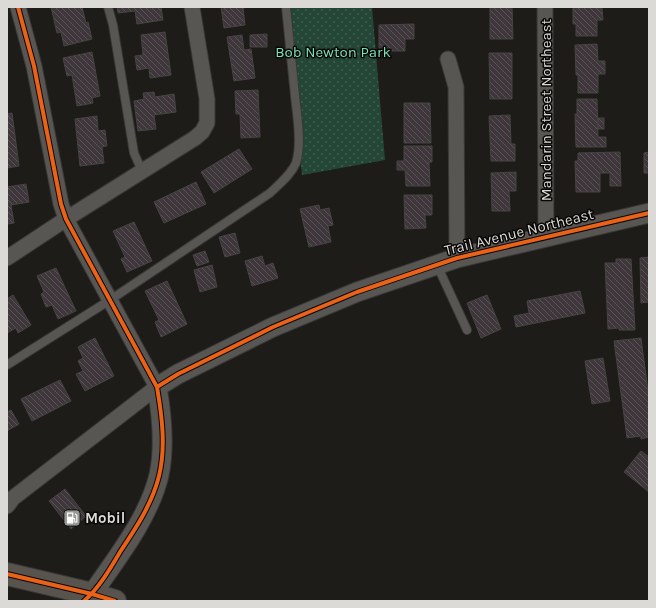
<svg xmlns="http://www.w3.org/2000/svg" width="656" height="608" font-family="Karla,sans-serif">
<defs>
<pattern id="park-dots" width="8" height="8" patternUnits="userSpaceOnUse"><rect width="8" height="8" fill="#244637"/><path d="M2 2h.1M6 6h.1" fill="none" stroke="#436053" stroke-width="1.8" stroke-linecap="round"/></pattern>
<pattern id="building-back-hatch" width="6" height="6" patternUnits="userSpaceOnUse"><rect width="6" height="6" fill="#3e363b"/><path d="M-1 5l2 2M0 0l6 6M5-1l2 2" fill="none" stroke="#595257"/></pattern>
</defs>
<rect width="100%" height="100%" fill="#1d1c19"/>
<path fill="url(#park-dots)" d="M286 7H372L385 160 302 175Z"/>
<g fill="url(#building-back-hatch)" stroke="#464443">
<path d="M51 7H82L86 23 88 22 92 39 64 46 61 32 57 33Z"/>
<path d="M117 7H161L163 20 137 24 135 11 118 13Z"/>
<path d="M221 7H250L243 8 245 25 224 28Z"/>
<path d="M490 7H512L513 39H490Z"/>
<path d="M573 7 602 8 603 20H597V36H576V24H573Z"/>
<path d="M414 24V39H405V51H379V25Z"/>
<path d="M165 32 171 75 150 78 149 68 137 70 135 56 143 55 141 35Z"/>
<path d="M267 34V47H250V35Z"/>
<path d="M242 35 244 50 251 49 255 78 234 81 227 37Z"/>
<path d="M597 44 598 61H605V74H598V93H578V75H576L575 45Z"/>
<path d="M92 52 100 96 92 98 93 103 77 106 72 75 67 76 63 58Z"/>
<path d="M489 53H512V99H490Z"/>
<path d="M258 90 260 137 241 138 240 114H236L235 91Z"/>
<path d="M154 92 155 97 174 94 176 112 154 115 156 129 138 131 134 101 144 99 143 93Z"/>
<path d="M577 99H597L598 137H606V147H576L575 114H577Z"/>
<path d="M404 103H430L431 143H404Z"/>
<path d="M12 113 19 166 7 168V114Z"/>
<path d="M510 115 511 144H515V161H491L489 116Z"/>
<path d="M97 116 98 131 105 130 107 146 102 147 104 163 80 166 75 119Z"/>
<rect x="598" y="118" width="6" height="11"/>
<path d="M404 146H432V162H429L430 186H406L405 170H397V161H404Z"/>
<path d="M239 149 252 169 214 193 201 172Z"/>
<path d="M620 152 621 186H610V173H600V192H576L575 161H578V153Z"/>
<path d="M649 152V173H644V153Z"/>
<path d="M516 172V191H509L510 211H492L491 173Z"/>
<path d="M196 182 206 204 164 223 154 202Z"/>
<path d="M26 184 29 202 11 205 14 223 7 224V187Z"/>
<path d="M404 195H432V215H425L426 228 405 229Z"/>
<path d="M319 205 320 210 329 208 333 225 328 226 331 242 309 247 300 209Z"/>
<path d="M134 222 152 261 127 272 121 259 125 257 113 231Z"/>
<path d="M235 233 240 253 225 257 219 237Z"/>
<path d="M205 251 209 262 197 266 193 255Z"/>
<path d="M262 256 265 266 273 263 278 278 252 286 245 261Z"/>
<path d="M649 257V302L641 303 640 258Z"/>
<path d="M616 259H631L635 330H619V328L608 329 605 263H616Z"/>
<path d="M212 265 217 287 200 292 194 270Z"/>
<path d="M56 268 76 311 58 319 52 305 46 307 41 294 44 292 37 276Z"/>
<path d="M167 281 187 324 161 337 155 322 159 320 145 291Z"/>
<path d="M580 291 585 313 516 327 514 316 529 313 527 301Z"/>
<path d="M13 295 31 325 18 333 16 328 7 333V299Z"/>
<path d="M487 295 501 329 481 338 467 303Z"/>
<path d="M95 338 114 376 85 391 76 374 83 371 78 361 83 358 78 347Z"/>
<path d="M641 338 649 399V437L641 439V436L627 438 614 341Z"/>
<path d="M603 358 610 401 592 404 585 361Z"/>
<path d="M60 380 71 401 32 421 21 399Z"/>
<path d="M11 410 19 424 7 431V412Z"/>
<path d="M641 451 649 457V492L624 472Z"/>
<path d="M65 489 86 516 71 529 49 501Z"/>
</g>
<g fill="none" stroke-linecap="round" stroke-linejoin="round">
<g stroke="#393836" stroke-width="10">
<g id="service">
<path d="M108 7 113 25 134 153 142 171"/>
<path d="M437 265 467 330"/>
<path d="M7 365 110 300 270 193C279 184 291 175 296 163 302 144 297 115 295 96 292 66 289 37 286 7"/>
</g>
</g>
<g stroke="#393836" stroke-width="17">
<g id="minor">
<path d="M545 7 546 237"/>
<path d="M448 59 456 87 457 258"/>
<path d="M7 258 66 219 195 138 202 132 207 123V99L192 7"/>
<path d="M7 506 13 498 157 387 66 219 61 204 34 66 18 7"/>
</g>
</g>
<g stroke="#393836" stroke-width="21">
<path id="tertiary" d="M92 594C116 559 149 518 159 475 165 447 162 416 157 387L178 374 273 327 357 292 457 258 649 213"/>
</g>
<g stroke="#393836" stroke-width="24">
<path id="primary" d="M7 574 92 594 115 601"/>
</g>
<use href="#service" stroke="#575653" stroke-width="8"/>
<use href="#minor" stroke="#575653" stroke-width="15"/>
<use href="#tertiary" stroke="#575653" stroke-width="19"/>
<use href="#primary" stroke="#58534d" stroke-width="22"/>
<g stroke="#080705" stroke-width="6">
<g id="cycleway">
<path d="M18 7 34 66 61 204 66 219 157 387C162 416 166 447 159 476 152 504 136 528 120 552 110 569 99 588 84 601"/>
<path d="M157 387 178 374 273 327 357 292 457 258 649 213"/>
<path d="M7 574 92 594 115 601"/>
</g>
</g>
<use href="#cycleway" stroke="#ea6118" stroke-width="4"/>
</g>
<defs>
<g id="fuel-square" transform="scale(0.9)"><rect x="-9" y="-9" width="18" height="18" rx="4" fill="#989894" stroke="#080705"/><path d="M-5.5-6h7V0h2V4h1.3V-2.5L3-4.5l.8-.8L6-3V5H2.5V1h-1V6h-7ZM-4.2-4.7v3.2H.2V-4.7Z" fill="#fff"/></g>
</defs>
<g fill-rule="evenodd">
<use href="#fuel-square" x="72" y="518"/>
</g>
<g text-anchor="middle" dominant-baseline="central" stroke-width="3" stroke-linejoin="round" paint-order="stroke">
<g font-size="15" fill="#7ce2b7" stroke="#080705">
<text x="333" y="52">Bob Newton Park</text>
</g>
<g font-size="15" fill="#dbdad6" stroke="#080705">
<text transform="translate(546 110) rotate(-90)">Mandarin Street Northeast</text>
<text transform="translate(519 232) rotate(-14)">Trail Avenue Northeast</text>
</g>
<g font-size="15" font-weight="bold" fill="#dbdad6" stroke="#080705" text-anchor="start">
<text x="85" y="518">Mobil</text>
</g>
</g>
<rect width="656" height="608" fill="none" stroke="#dbdad6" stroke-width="16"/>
</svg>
